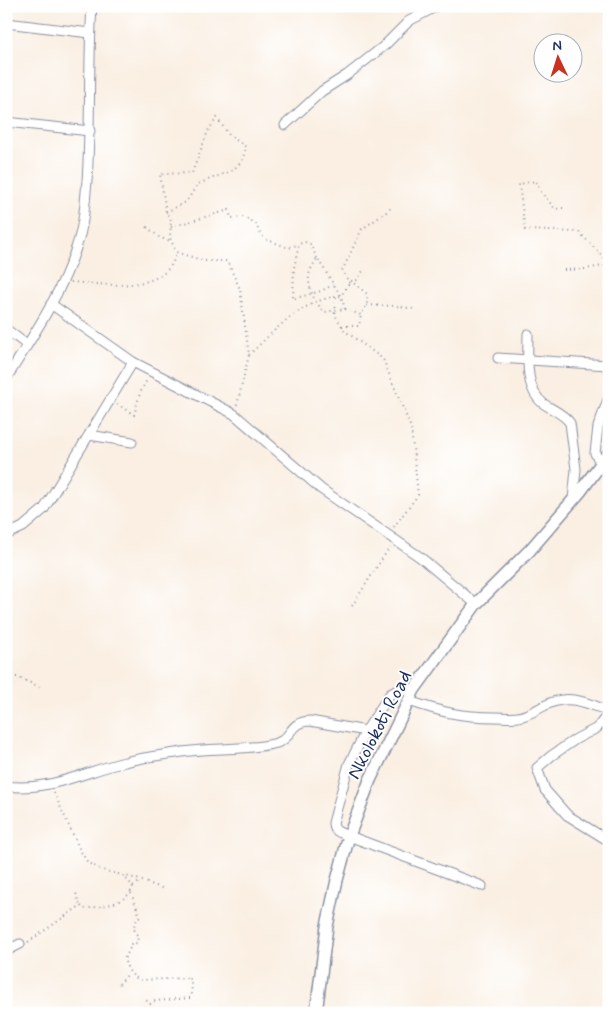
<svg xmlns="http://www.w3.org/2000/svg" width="615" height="1019" font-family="Mynerve,sans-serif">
<rect width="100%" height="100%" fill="#fff"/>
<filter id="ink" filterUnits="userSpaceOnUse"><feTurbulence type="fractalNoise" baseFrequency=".02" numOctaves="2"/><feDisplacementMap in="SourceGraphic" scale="10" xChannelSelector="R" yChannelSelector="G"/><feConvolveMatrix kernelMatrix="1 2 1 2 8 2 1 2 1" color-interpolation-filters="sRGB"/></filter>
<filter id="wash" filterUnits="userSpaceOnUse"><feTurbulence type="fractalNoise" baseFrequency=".0096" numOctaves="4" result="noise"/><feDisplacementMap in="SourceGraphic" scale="20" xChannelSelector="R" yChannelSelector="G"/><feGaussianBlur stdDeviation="1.12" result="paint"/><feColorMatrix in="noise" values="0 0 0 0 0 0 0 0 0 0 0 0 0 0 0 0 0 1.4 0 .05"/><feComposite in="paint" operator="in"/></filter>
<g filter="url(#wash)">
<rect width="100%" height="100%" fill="#faefe2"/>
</g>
<g filter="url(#ink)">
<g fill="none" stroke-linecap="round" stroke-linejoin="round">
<g stroke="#8a8fa0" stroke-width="11">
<g id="street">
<path d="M6 23 90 33"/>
<path d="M6 122 90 131"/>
<path d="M285 125 322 91 347 75 384 46 409 21 437 6"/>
<path d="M51 304 133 362 234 414 321 489 420 557 476 604"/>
<path d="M6 329 27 345"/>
<path d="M528 334C528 355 524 390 544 404 553 410 564 414 570 423L576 469 573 500"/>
<path d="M498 358 608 365 609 371"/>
<path d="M6 379C33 336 62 293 77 245 84 225 85 202 87 181 91 123 88 65 92 6"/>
<path d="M89 435 132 442"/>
<path d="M601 464 595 453 598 427 609 397"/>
<path d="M6 535 23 527 44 509 133 362"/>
<path d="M414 690 396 691 390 694 366 731 349 764 333 823C333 832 342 833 349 836L482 886"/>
<path d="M409 701C441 712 461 717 495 717 502 717 511 718 518 717 531 715 541 706 553 702 573 695 591 705 609 711"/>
<path d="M609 713 597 728 576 739 551 756 537 768 545 790 567 815 609 841"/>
<path d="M6 786C48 792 86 771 125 762 144 757 163 755 182 752 214 747 246 751 277 743 293 738 288 722 310 721L366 731"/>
<path d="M6 951 20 944"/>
</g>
</g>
<g stroke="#8a8fa0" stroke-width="14">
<path id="secondary" d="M316 1013 327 926 337 880 349 836 370 780 414 690 476 604 530 550 580 492 609 453"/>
</g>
<g stroke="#8a8fa0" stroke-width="2" stroke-dasharray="1 4" stroke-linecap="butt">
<path d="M563 208 555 209C548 199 539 192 536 181L519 184 525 230 579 232 609 263"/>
<path d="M166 212 186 202 198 184 233 170 242 161 246 147 229 135 217 118 208 131 192 173 160 174 166 212 171 220 170 238 176 252 204 261H227L240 289 249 355 237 405"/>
<path d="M147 227 160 238 172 241"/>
<path d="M171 227 229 210 231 218 244 217 256 224 260 234 265 239 289 248 299 244"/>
<path d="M317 258 310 244 305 242 299 244 294 268 293 299 321 291 333 285"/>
<path d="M564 270 585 269 609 265"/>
<path d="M71 282C101 284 169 295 176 252"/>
<path d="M350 283 342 271 362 229 384 214 392 207"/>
<path d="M336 297 335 315 345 331 383 359 411 428 418 495 393 528"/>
<path d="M367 305 396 306 414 309"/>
<path d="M345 309 341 296 317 258C315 263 309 270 309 276 308 290 315 302 324 312L345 309 361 315 367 305V294L351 281"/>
<path d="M342 326H359L361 315"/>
<path d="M249 355C275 330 302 299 341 296L351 281 357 280 363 271"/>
<path d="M117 404 134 415 140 393 148 378"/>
<path d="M352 606 378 565 390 547"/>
<path d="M6 676 17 677 40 687"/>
<path d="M54 793 80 850 88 863 102 870 137 879 164 889"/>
<path d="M133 886 141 881"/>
<path d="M131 893 140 916C133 924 132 928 138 936L137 943 131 944 129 951 124 959C128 970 130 975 140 980L190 978 192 991 190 998 155 1001 150 1004 146 1000"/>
<path d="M81 906 84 909C100 906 128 905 133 886L126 879V876"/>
<path d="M28 942 80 906 76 893"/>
<path d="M119 984 129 973"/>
</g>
<use href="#street" stroke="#fff" stroke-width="9"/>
<use href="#secondary" stroke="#fff" stroke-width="11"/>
</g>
</g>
<g text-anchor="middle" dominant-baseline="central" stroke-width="4" stroke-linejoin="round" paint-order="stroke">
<g font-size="20" fill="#1b2f5e" stroke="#fff">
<text transform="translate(380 725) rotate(-63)">Nkolokoti Road</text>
</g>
</g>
<rect width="615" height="1019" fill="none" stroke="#fff" stroke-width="25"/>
<g transform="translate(558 58) rotate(356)"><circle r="24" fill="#ffffff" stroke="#a4acbf"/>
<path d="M0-4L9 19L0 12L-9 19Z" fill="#c8321e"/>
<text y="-8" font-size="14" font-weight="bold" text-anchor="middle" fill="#1b2f5e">N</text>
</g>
</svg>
